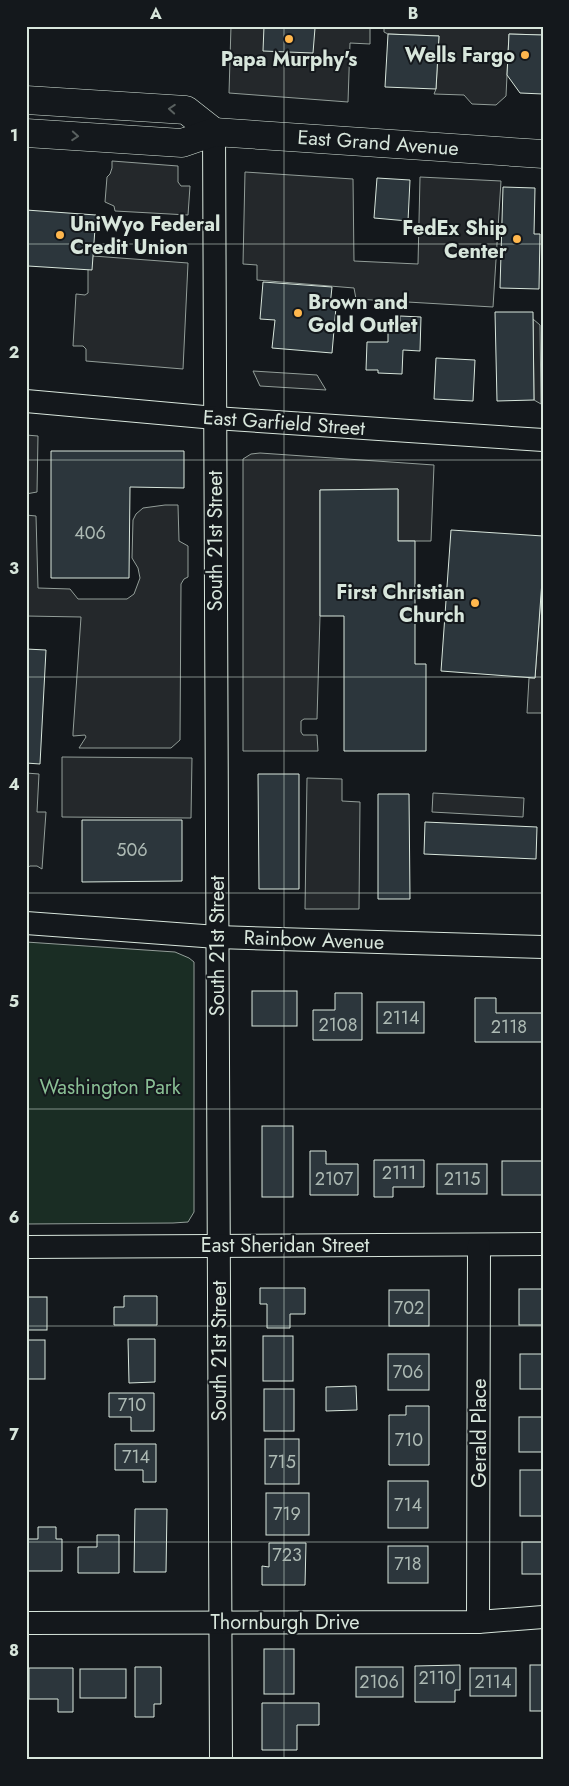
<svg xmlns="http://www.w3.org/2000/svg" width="569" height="1786" font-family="Jost,sans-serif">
<rect width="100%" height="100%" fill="#14181c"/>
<path fill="#1a2d24" stroke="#939e99" d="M26 942 175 952 189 958 194 962V1212L188 1222 173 1223 26 1224Z"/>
<g fill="#24282b" stroke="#939e99">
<path d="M231 26H370V44L350 43 348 102 229 93Z"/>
<path d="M384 26H543V35L509 34 506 96 496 105 472 104 464 95 434 94 436 89 439 36 388 34 384 32Z"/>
<path d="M112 161 178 166V182L181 186H190L188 215 115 211 114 206 105 202 107 177 110 174 112 168Z"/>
<path d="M245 172 353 179 354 261 418 264 420 177 501 181 493 307 356 299 354 288 257 280V265L243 264Z"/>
<path d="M93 256 188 263 183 369 86 361V349L83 346H73L76 294 85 295 88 293V270Z"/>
<path d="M533 319 540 325 541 404 534 400Z"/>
<path d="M253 371 317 375 326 390 260 386Z"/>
<path d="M26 435 38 436 37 492 26 494Z"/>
<path d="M260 453 434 465 431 541H398V489L320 490V616L317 719H304L301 721V732L303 735H317L318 751H243V459L251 454Z"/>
<path d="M165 505H178L179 541 188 546V577L184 579 181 584 180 740 171 748H79L86 737 85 735 73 736V733L81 617 26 616V515L36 516 38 588 70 589 78 599H127L134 594 140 578 138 568 132 558 133 520 136 514 143 508Z"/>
<path d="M543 567V713H527L529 678H535Z"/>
<path d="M62 757 192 758 191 818 62 817Z"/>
<path d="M26 773 39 774 37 812H46L42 869 37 866H30L26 869Z"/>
<path d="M307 778 342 779V801L360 802 359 909H305Z"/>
<path d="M433 793 524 798 523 817 432 812Z"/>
</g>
<g fill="#2c363c" stroke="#d8e6dc">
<path d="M264 26 315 28 313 53 263 51Z"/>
<path d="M388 34 439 36 436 89 385 87Z"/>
<path d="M509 34 543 35V94L520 93 507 75Z"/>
<path d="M377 178 410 180 408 221 374 218Z"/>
<path d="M503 187 535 188 534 234H540L539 289 500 288Z"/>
<path d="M26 210 96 215 92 270 28 266 26 288Z"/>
<path d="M263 282 332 287 330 306 336 307 332 353 272 348 275 320 260 319Z"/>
<path d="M495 312H533L534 400 497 401Z"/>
<path d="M400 316 421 317 420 351 403 350 402 374 378 373V370H366L367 342H388V331H400Z"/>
<path d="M436 358 475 360 473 401 434 399Z"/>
<path d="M51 451H184V488L130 487 129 578H51Z"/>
<path d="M398 489V541H415V664H426V751H344V616H320V490Z"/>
<path d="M451 530 543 536V567L535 678 441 671Z"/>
<path d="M26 649 46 650 40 764 26 763Z"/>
<path d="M258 774H299V889H259Z"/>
<path d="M378 794H409L410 899H378Z"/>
<path d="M82 820H182V881L82 882Z"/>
<path d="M425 822 537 827 536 859 424 854Z"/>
<rect x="252" y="991" width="45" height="35"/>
<path d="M335 993H362V1040H313V1010H335Z"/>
<path d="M475 998H496V1013H543V1042H475Z"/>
<rect x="377" y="1002" width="47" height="31"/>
<rect x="262" y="1126" width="31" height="71"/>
<path d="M310 1151H326V1164H358V1195H310Z"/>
<path d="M374 1160H424V1187H393V1197H374Z"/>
<rect x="502" y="1161" width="41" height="34"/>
<rect x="437" y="1164" width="50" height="30"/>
<path d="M260 1288H305V1314H290V1328H267V1304H260Z"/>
<rect x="519" y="1289" width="24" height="36"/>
<rect x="389" y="1290" width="40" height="36"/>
<path d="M124 1296H157V1325H114V1307H124Z"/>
<rect x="26" y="1297" width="21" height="33"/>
<rect x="263" y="1336" width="30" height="45"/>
<path d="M128 1339H155V1382L129 1383Z"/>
<rect x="26" y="1340" width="19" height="39"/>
<rect x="388" y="1354" width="41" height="36"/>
<rect x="520" y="1354" width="23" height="35"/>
<path d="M356 1386 357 1410 326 1411V1387Z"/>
<rect x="264" y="1389" width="30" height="42"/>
<path d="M109 1393H154V1431H131V1417H109Z"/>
<path d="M406 1406H429V1465H389V1415H406Z"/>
<rect x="519" y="1417" width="24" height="35"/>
<rect x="265" y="1439" width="34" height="45"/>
<path d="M115 1444H156V1482H143V1470H115Z"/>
<rect x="520" y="1470" width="23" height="46"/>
<rect x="388" y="1481" width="40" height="47"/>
<rect x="266" y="1493" width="43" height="42"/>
<path d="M135 1509H167L166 1572H134Z"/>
<path d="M38 1527H56V1539H62V1571H26V1539H38Z"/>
<path d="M97 1535H119V1573H78V1547H97Z"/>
<rect x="522" y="1542" width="21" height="32"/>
<path d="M269 1543H306L305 1585H262V1566L269 1567Z"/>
<rect x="388" y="1546" width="40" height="37"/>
<rect x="264" y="1649" width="30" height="45"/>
<path d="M460 1665V1690H455V1702H415V1666Z"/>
<rect x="530" y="1665" width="13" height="46"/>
<path d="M135 1667H161V1704H154V1717H135Z"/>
<rect x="356" y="1667" width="47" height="30"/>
<path d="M29 1668H73V1712H58V1699H29Z"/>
<rect x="470" y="1668" width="46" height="28"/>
<rect x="80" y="1669" width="46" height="29"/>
<path d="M262 1703H319V1725H297V1750H262Z"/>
</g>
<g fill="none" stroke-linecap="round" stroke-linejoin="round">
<g stroke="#d8e6dc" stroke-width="24">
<g id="minor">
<path d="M214 132 221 1760"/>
<path d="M26 401 215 418 543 440"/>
<path d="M26 923 217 937 543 947"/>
<path d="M26 1247 543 1244"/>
<path d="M478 1622 479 1245"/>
<path d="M26 1623 478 1622 543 1617"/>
</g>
</g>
<g stroke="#d8e6dc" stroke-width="29">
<g id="major">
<path d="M26 100 186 110 214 132"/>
<path d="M26 133 182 143 214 132 543 154"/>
</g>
</g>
<use href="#minor" stroke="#14181c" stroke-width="22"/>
<use href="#major" stroke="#14181c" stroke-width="28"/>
</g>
<defs><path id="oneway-chevron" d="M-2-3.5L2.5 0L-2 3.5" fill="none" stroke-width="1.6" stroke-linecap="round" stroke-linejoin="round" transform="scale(1.25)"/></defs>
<g stroke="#59605f">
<use href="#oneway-chevron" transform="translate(172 109) rotate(-176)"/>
<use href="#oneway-chevron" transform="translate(75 136) rotate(4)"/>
</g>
<path fill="none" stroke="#d8e6dc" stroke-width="1" stroke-opacity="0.55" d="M284 26V1760M26 244H543M26 460H543M26 677H543M26 893H543M26 1109H543M26 1326H543M26 1542H543"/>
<g fill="#ffb74d" stroke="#14181c" stroke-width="2">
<circle cx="289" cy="39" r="5"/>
<circle cx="525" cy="55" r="5"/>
<circle cx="60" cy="235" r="5"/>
<circle cx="517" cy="239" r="5"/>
<circle cx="298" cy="313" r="5"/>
<circle cx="475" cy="603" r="5"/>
</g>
<g text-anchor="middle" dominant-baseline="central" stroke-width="4" stroke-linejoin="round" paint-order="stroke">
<g font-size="18" fill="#adbab4">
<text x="90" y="533">406</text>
<text x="132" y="850">506</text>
<text x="401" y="1018">2114</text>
<text x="338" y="1025">2108</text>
<text x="509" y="1027">2118</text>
<text x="399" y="1173">2111</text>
<text x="334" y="1179">2107</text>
<text x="462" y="1179">2115</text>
<text x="409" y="1308">702</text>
<text x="408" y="1372">706</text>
<text x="132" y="1405">710</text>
<text x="409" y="1440">710</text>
<text x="136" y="1457">714</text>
<text x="282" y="1462">715</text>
<text x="408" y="1505">714</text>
<text x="287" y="1514">719</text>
<text x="287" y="1555">723</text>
<text x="408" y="1564">718</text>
<text x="437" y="1678">2110</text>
<text x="379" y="1682">2106</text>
<text x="493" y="1682">2114</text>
</g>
<g font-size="20" font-weight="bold" fill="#d8e6dc" stroke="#14181c" text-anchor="end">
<text x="515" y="55">Wells Fargo</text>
<text x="289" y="59" text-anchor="middle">Papa Murphy's</text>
<text x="70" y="224" text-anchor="start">UniWyo Federal<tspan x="70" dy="23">Credit Union</tspan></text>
<text x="507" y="228">FedEx Ship<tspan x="507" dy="23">Center</tspan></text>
<text x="308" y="302" text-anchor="start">Brown and<tspan x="308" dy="23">Gold Outlet</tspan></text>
<text x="465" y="592">First Christian<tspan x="465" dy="23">Church</tspan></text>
</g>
<g font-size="20" fill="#d8e6dc" stroke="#14181c">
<text transform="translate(378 143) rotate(4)">East Grand Avenue</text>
<text transform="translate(284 423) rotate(4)">East Garfield Street</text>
<text transform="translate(215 541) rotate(-90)">South 21st Street</text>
<text transform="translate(314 940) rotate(2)">Rainbow Avenue</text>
<text transform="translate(217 946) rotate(-90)">South 21st Street</text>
<text x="285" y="1245">East Sheridan Street</text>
<text transform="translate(219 1351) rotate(-90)">South 21st Street</text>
<text transform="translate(479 1433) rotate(-90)">Gerald Place</text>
<text x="285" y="1622">Thornburgh Drive</text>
</g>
<g font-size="20" fill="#8ac095" stroke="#14181c">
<text x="110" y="1087">Washington Park</text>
</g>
</g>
<rect width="569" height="1786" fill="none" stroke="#14181c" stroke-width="55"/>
<rect x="28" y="28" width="514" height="1730" fill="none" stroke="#d8e6dc" stroke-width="2"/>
<g font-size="16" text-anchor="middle" font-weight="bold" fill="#d8e6dc">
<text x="156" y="19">A</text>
<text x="413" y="19">B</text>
<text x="14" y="141">1</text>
<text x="14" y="358">2</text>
<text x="14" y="574">3</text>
<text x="14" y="790">4</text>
<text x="14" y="1007">5</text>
<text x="14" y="1223">6</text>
<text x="14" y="1440">7</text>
<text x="14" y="1656">8</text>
</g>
</svg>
